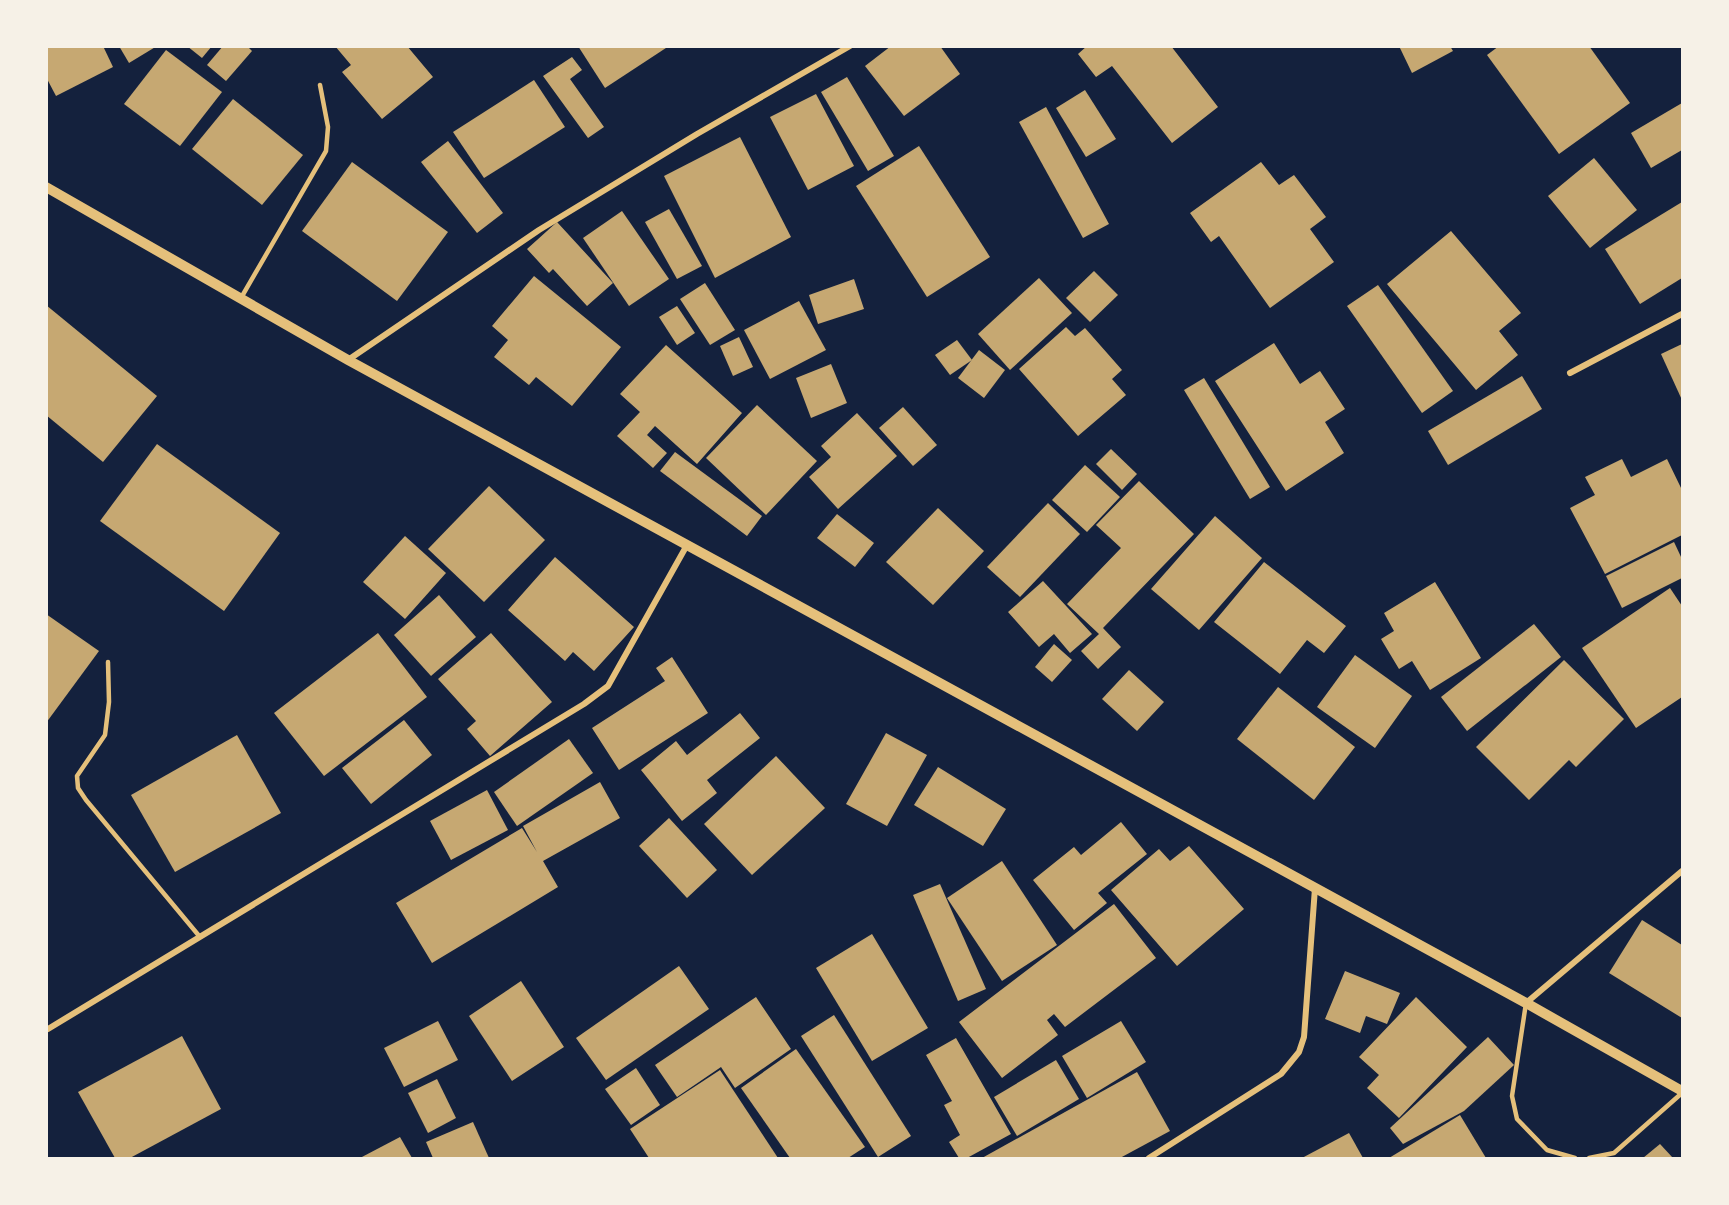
<svg xmlns="http://www.w3.org/2000/svg" width="1729" height="1205" font-family="'Noto Sans',sans-serif">
<rect width="100%" height="100%" fill="#14213d"/>
<g fill="#c6a872">
<path d="M46 46H103L113 67 56 96 46 77Z"/>
<path d="M119 46H157L129 63Z"/>
<path d="M187 46H212L202 58Z"/>
<path d="M223 46H247L252 51 226 81 207 65Z"/>
<path d="M335 46H407L433 77 382 119 342 72 351 65Z"/>
<path d="M578 46H669L605 88Z"/>
<path d="M891 46H940L960 74 904 116 865 66Z"/>
<path d="M1087 46H1171L1218 107 1172 143 1112 66 1096 77 1078 54Z"/>
<path d="M1399 46H1450L1453 51 1412 73Z"/>
<path d="M1499 46H1589L1630 103 1559 154 1487 55Z"/>
<path d="M166 50 222 92 180 146 124 104Z"/>
<path d="M572 57 582 70 570 79 604 127 588 138 543 76Z"/>
<path d="M847 77 894 156 868 171 821 92Z"/>
<path d="M534 80 565 127 484 178 453 132Z"/>
<path d="M1085 90 1116 139 1086 157 1056 108Z"/>
<path d="M816 94 854 166 808 190 770 117Z"/>
<path d="M233 99 303 155 262 205 192 149Z"/>
<path d="M1682 103V150L1651 168 1631 133Z"/>
<path d="M1046 107 1109 224 1083 238 1019 122Z"/>
<path d="M740 137 791 237 715 278 664 176Z"/>
<path d="M448 141 503 213 477 233 421 162Z"/>
<path d="M919 146 990 257 927 297 856 186Z"/>
<path d="M1594 158 1637 210 1590 248 1548 196Z"/>
<path d="M352 162 448 232 397 301 302 231Z"/>
<path d="M1261 162 1279 185 1294 175 1326 217 1310 229 1334 262 1270 308 1219 236 1211 242 1190 213Z"/>
<path d="M1682 202V278L1640 304 1605 249Z"/>
<path d="M669 209 702 266 677 279 645 222Z"/>
<path d="M622 211 669 279 629 306 583 238Z"/>
<path d="M557 222 613 283 587 306 553 269 549 273 527 249Z"/>
<path d="M1451 231 1521 313 1499 331 1518 355 1476 390 1387 284Z"/>
<path d="M1094 271 1118 295 1090 322 1066 298Z"/>
<path d="M534 276 621 347 572 406 536 377 529 385 494 357 508 340 492 326Z"/>
<path d="M1039 278 1072 313 1010 370 978 334Z"/>
<path d="M854 279 864 309 818 324 809 295Z"/>
<path d="M705 283 735 330 710 345 680 299Z"/>
<path d="M1378 285 1453 391 1422 413 1347 306Z"/>
<path d="M799 301 826 350 770 379 744 330Z"/>
<path d="M46 305 157 396 103 462 46 415Z"/>
<path d="M677 306 695 333 677 345 659 317Z"/>
<path d="M1066 327 1075 336 1085 328 1122 370 1112 379 1126 395 1078 436 1019 369Z"/>
<path d="M739 337 753 367 733 376 720 346Z"/>
<path d="M957 340 972 360 950 375 935 355Z"/>
<path d="M1274 343 1300 384 1320 371 1345 409 1325 422 1344 453 1286 491 1215 381Z"/>
<path d="M1682 344V400L1661 354Z"/>
<path d="M666 345 742 413 697 464 655 426 647 435 667 453 653 468 617 436 640 412 620 394Z"/>
<path d="M979 350 1005 370 984 398 958 378Z"/>
<path d="M831 364 847 403 811 418 796 378Z"/>
<path d="M1522 376 1542 409 1448 465 1428 431Z"/>
<path d="M1204 378 1270 487 1250 499 1184 390Z"/>
<path d="M757 405 817 461 766 515 706 458Z"/>
<path d="M903 407 937 445 913 466 879 428Z"/>
<path d="M857 413 897 456 838 509 809 477 831 457 821 446Z"/>
<path d="M157 444 280 533 224 611 100 521Z"/>
<path d="M1111 449 1137 474 1122 490 1096 464Z"/>
<path d="M675 452 762 516 747 536 660 471Z"/>
<path d="M1622 459 1631 477 1667 459 1682 490V535L1605 574 1570 508 1595 495 1585 477Z"/>
<path d="M1085 465 1120 497 1087 532 1052 500Z"/>
<path d="M1139 481 1194 534 1103 628 1121 647 1098 669 1081 651 1099 634 1067 604 1121 548 1096 525Z"/>
<path d="M489 486 545 540 484 602 428 549Z"/>
<path d="M1048 503 1080 534 1020 597 987 567Z"/>
<path d="M938 508 984 551 933 605 886 562Z"/>
<path d="M837 514 874 543 855 567 817 538Z"/>
<path d="M1215 516 1262 558 1199 630 1151 589Z"/>
<path d="M405 536 446 573 405 619 363 582Z"/>
<path d="M1674 542 1682 559V578L1622 608 1606 576Z"/>
<path d="M555 557 634 627 594 671 573 652 565 661 508 610Z"/>
<path d="M1264 562 1346 626 1324 653 1307 640 1280 674 1214 622Z"/>
<path d="M1043 581 1092 634 1070 653 1054 634 1039 647 1008 612Z"/>
<path d="M1435 582 1481 658 1430 690 1412 661 1399 669 1381 639 1394 631 1384 613Z"/>
<path d="M1670 588 1682 606V697L1636 728 1582 648Z"/>
<path d="M439 595 476 637 431 676 394 635Z"/>
<path d="M46 614 99 651 46 723Z"/>
<path d="M1534 624 1561 657 1467 731 1441 697Z"/>
<path d="M378 633 427 697 324 776 274 713Z"/>
<path d="M491 633 552 702 490 756 467 729 476 721 438 679Z"/>
<path d="M1054 644 1072 660 1052 682 1035 667Z"/>
<path d="M1355 655 1412 696 1375 748 1317 707Z"/>
<path d="M672 657 708 713 619 770 592 728 665 681 656 668Z"/>
<path d="M1564 660 1624 719 1576 767 1569 760 1529 800 1476 747Z"/>
<path d="M1129 670 1164 702 1137 731 1102 699Z"/>
<path d="M1278 687 1355 747 1314 800 1237 739Z"/>
<path d="M740 713 760 738 707 780 717 793 682 821 641 770 676 741 687 755Z"/>
<path d="M404 720 432 755 371 804 342 768Z"/>
<path d="M886 733 927 755 887 826 846 804Z"/>
<path d="M237 735 281 813 175 872 131 795Z"/>
<path d="M569 739 593 773 517 826 494 792Z"/>
<path d="M776 756 825 808 752 875 704 824Z"/>
<path d="M938 767 1006 809 983 846 914 805Z"/>
<path d="M600 782 620 818 543 861 558 887 432 963 396 903 522 828 537 852 523 826Z"/>
<path d="M487 790 508 830 451 860 430 821Z"/>
<path d="M669 818 717 870 687 898 639 846Z"/>
<path d="M1121 822 1147 854 1098 893 1107 903 1074 930 1033 880 1074 847 1081 855Z"/>
<path d="M1189 846 1244 909 1177 966 1111 890 1159 849 1170 861Z"/>
<path d="M1002 861 1057 945 1002 981 947 898Z"/>
<path d="M940 884 986 989 958 1001 913 895Z"/>
<path d="M1114 904 1156 958 1065 1027 1054 1014 1047 1020 1058 1035 1002 1078 959 1022Z"/>
<path d="M1642 920 1682 945V1018L1609 973Z"/>
<path d="M872 934 928 1028 872 1061 816 968Z"/>
<path d="M679 966 709 1009 606 1080 576 1038Z"/>
<path d="M1345 971 1400 993 1387 1024 1366 1016 1360 1033 1325 1019Z"/>
<path d="M521 981 564 1047 512 1081 469 1016Z"/>
<path d="M756 997 791 1049 735 1088 721 1067 677 1097 655 1065Z"/>
<path d="M1416 997 1467 1047 1399 1118 1367 1088 1379 1075 1359 1057Z"/>
<path d="M834 1015 911 1136 878 1157 801 1036Z"/>
<path d="M438 1021 458 1060 404 1087 384 1048Z"/>
<path d="M1121 1021 1146 1062 1087 1098 1062 1056Z"/>
<path d="M182 1036 221 1109 130 1158H115L78 1092Z"/>
<path d="M1488 1037 1514 1065 1464 1111 1403 1144 1390 1128Z"/>
<path d="M956 1038 1011 1134 967 1158H959L949 1142 960 1135 944 1105 952 1101 926 1055Z"/>
<path d="M796 1049 865 1147 848 1158H790L741 1088Z"/>
<path d="M1056 1060 1079 1099 1017 1136 994 1097Z"/>
<path d="M636 1068 660 1105 631 1125 605 1089Z"/>
<path d="M720 1070 778 1158H649L630 1129Z"/>
<path d="M1137 1072 1170 1131 1120 1158H982Z"/>
<path d="M437 1079 456 1118 428 1133 408 1093Z"/>
<path d="M1460 1115 1486 1158H1389Z"/>
<path d="M473 1122 489 1158H433L426 1142Z"/>
<path d="M1349 1133 1363 1158H1302Z"/>
<path d="M400 1137 412 1158H360Z"/>
<path d="M1660 1144 1673 1158H1643Z"/>
</g>
<g fill="none" stroke-linecap="round" stroke-linejoin="round">
<g stroke="#e5c07b" stroke-width="4.5">
<path d="M241 298 326 151 328 127 320 85"/>
<path d="M108 662 109 702 105 735 77 776 78 788 86 800 200 937"/>
<path d="M1526 1003 1512 1096 1517 1119 1547 1150 1575 1158"/>
<path d="M1589 1158 1614 1153 1682 1093"/>
</g>
<g stroke="#e5c07b" stroke-width="6">
<path d="M348 360 539 230 697 134 850 46"/>
<path d="M1570 373 1682 314"/>
<path d="M1526 1003 1682 871"/>
<path d="M48 1029 584 704 608 686 687 545"/>
<path d="M1149 1158 1281 1074 1299 1052 1304 1037 1315 888"/>
</g>
<path stroke="#e5c07b" stroke-width="10" d="M46 187 348 360 1526 1003 1682 1091"/>
</g>
<rect width="1729" height="1205" fill="none" stroke="#f6f1e7" stroke-width="96"/>
</svg>
